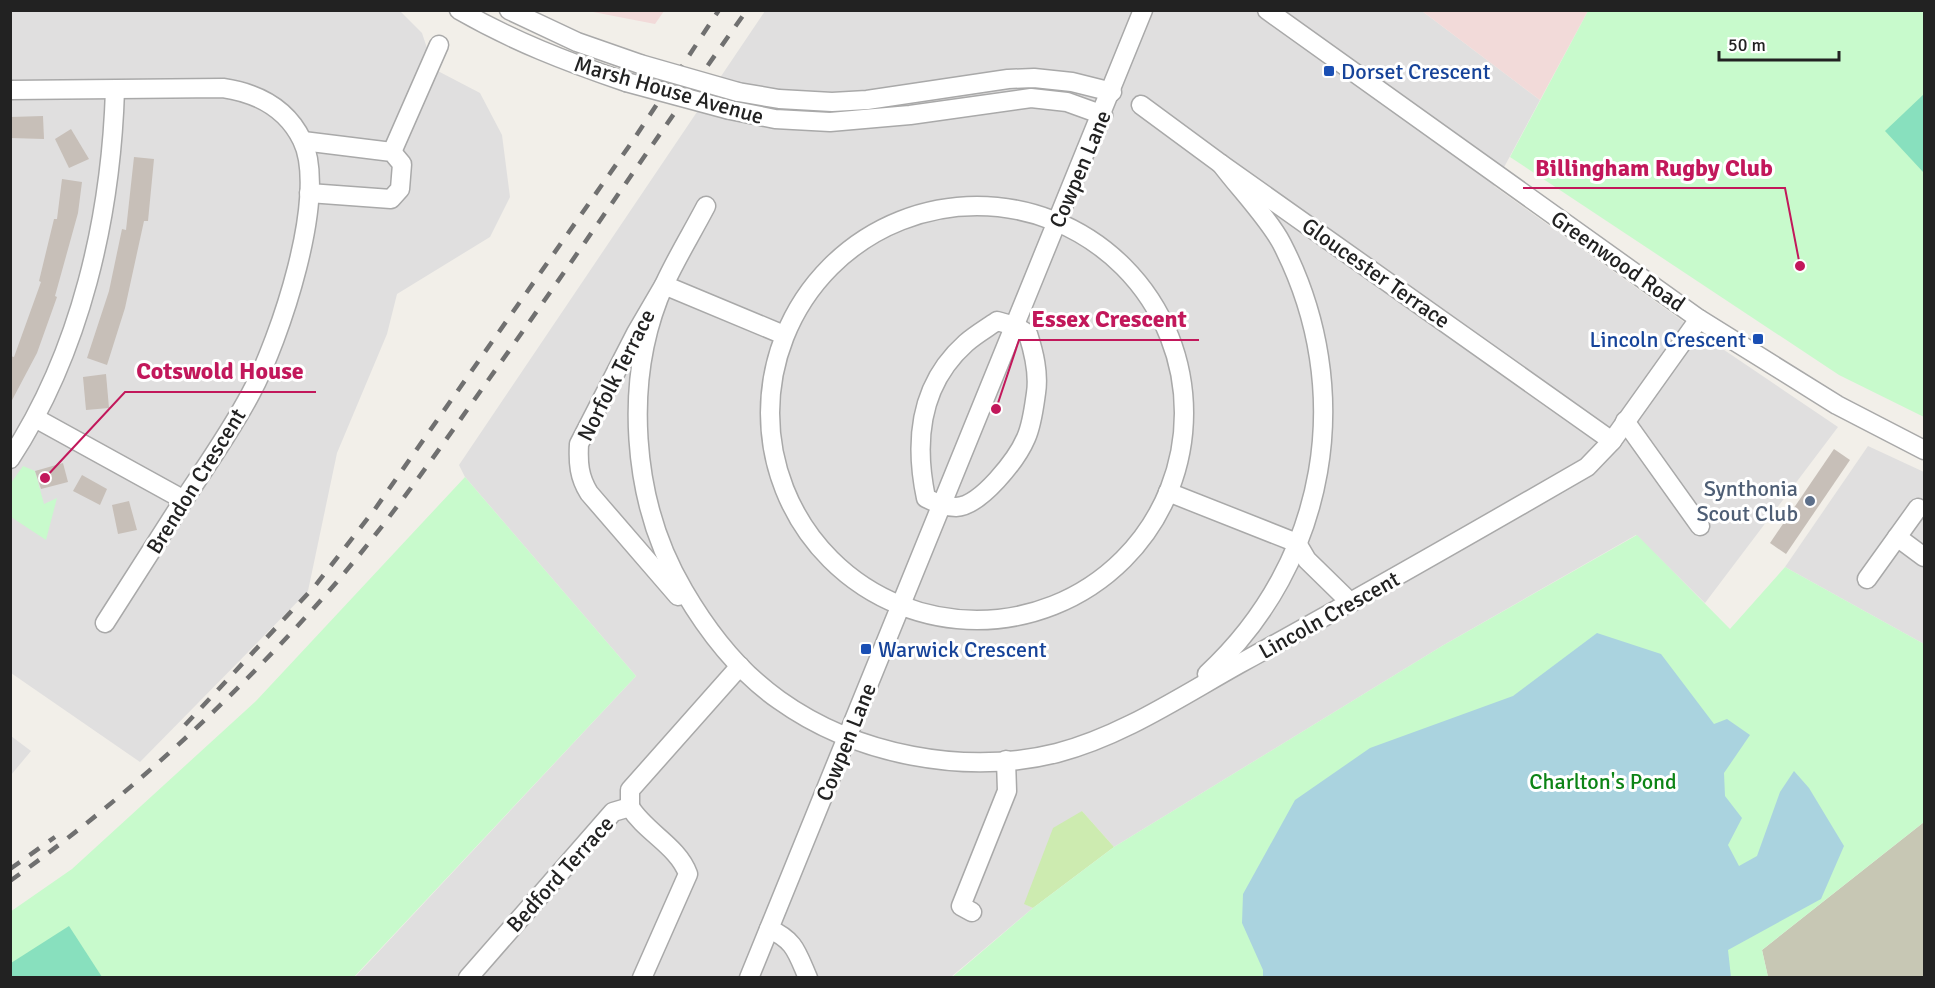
<svg xmlns="http://www.w3.org/2000/svg" width="1935" height="988" font-family="Signika,sans-serif">
<rect width="100%" height="100%" fill="#f2efe9"/>
<g fill="#e0dfdf">
<path d="M11 11H400L422 33 434 69 480 93 502 135 510 197 490 237 397 294 387 334 337 453 308 591 140 762 11 673Z"/>
<path d="M765 11H1422L1540 100 1494 186 1705 337 1838 427 1705 603 1636 535 1442 646 1114 847 1082 811 1025 904 1033 908 951 977 354 978 636 676 465 477 459 465Z"/>
<path d="M1868 446 1924 472V644L1785 567Z"/>
<path d="M11 736 31 751 11 775Z"/>
</g>
<g fill="#f2dad9">
<path d="M588 11H664L655 24Z"/>
<path d="M1422 11H1588L1540 100Z"/>
</g>
<path fill="#c7c7b4" d="M1924 822V977H1768L1762 950Z"/>
<path fill="#cdebb0" d="M1082 811 1114 847 1033 908 1024 904 1053 828Z"/>
<g fill="#c8facc">
<path d="M1588 11H1924V417L1839 375 1510 157Z"/>
<path d="M23 466 35 471 44 504 57 498 46 540 11 517V483Z"/>
<path d="M465 477 636 676 354 977H11L10 912 72 869 256 701Z"/>
<path d="M1637 535 1730 629 1785 567 1924 644V822L1762 950 1768 977 951 978 1033 908 1114 847 1442 646Z"/>
</g>
<g fill="#88e0be">
<path d="M1924 94V173L1885 131Z"/>
<path d="M69 926 102 977H11V963Z"/>
</g>
<path fill="#aad3df" d="M1597 633 1661 654 1714 724 1727 719 1750 735 1724 773 1725 796 1742 818 1728 845 1739 866 1757 856 1780 792 1794 771 1809 788 1844 846 1821 899 1728 950 1731 977H1263V970L1242 923 1243 894 1295 800 1370 748 1513 696Z"/>
<g fill="#c7bfb8">
<path d="M43 116 44 139 10 138V117Z"/>
<path d="M71 129 89 159 69 168 55 139Z"/>
<path d="M134 157 154 159 148 221H144L125 308 107 365 87 358 109 291 122 229 126 230Z"/>
<path d="M62 179 82 182 78 213 55 296 57 297 37 353 10 404V356L14 357 41 282 39 281 54 219H57Z"/>
<path d="M106 374 109 408 86 410 83 377Z"/>
<path d="M1834 449 1850 460 1786 554 1770 543Z"/>
<path d="M63 463 68 482 41 489 35 471Z"/>
<path d="M82 475 107 489 100 505 73 491Z"/>
<path d="M129 501 137 530 118 534 112 505Z"/>
</g>
<g fill="none" stroke-linecap="round" stroke-linejoin="round">
<g stroke="#a9a9a9" stroke-width="21">
<g id="minor">
<path d="M459 10C513 41 567 62 626 82"/>
<path d="M509 10 577 42 640 64"/>
<path d="M1267 10 1699 319 1837 405 1924 450"/>
<path d="M10 90 223 88C257 93 286 107 302 140 329 195 279 341 251 393 231 431 207 465 183 501 157 541 131 582 105 623"/>
<path d="M738 92 779 99 832 102 867 100 1008 79 1034 78 1072 82 1112 92"/>
<path d="M1141 105 1221 164 1612 441"/>
<path d="M730 110 775 119 830 122 910 115 1031 98 1067 102 1103 115"/>
<path d="M303 141 392 152 402 164 400 189 391 199 309 193"/>
<path d="M392 152 439 45"/>
<circle cx="977" cy="413" r="207"/>
<path d="M706 206C693 231 677 257 665 283 622 378 631 502 684 591 708 632 739 672 779 700 856 755 965 776 1057 753 1122 736 1180 697 1239 664 1356 600 1471 534 1587 467L1612 441 1699 319"/>
<path d="M997 321 1015 326 1028 334C1034 353 1039 373 1036 393 1034 407 1032 425 1026 438 1017 459 981 506 956 507 945 507 936 503 926 498 914 441 920 384 966 343 975 335 987 328 997 321Z"/>
<path d="M37 419 184 500"/>
<path d="M1625 421 1700 526"/>
<path d="M10 459C81 351 111 217 115 90"/>
<path d="M1168 492 1297 543 1307 560 1351 603"/>
<path d="M1897 537 1924 557"/>
<path d="M1867 579 1918 508"/>
<path d="M678 596 589 493C579 477 578 463 579 444L636 333 664 285 784 335"/>
<path d="M1207 674C1328 562 1357 390 1282 244 1269 219 1239 188 1221 164"/>
<path d="M630 807C645 832 678 846 688 874L642 978"/>
<path d="M630 807V790L740 666"/>
<path d="M972 912 961 906 1007 791 1006 760"/>
<path d="M769 929C795 940 797 953 808 978"/>
<path d="M468 978 613 812 630 807"/>
<path d="M749 978 1143 10"/>
</g>
</g>
<use href="#minor" stroke="#fff" stroke-width="18"/>
<g stroke="#707070" stroke-width="4.5" stroke-dasharray="12 12" stroke-linecap="butt">
<path d="M185 725 315 586 375 509 634 139 719 10"/>
<path d="M10 869 55 837"/>
<path d="M10 881C124 800 229 703 322 599 383 530 436 454 489 379 576 257 660 132 747 10"/>
</g>
<g stroke="#a9a9a9" stroke-width="21" stroke-linecap="butt">
<g id="minor-bridge">
<path d="M640 64 738 92"/>
<path d="M626 82 730 110"/>
</g>
</g>
<use href="#minor-bridge" stroke="#fff" stroke-width="18"/>
</g>
<g fill="#1a4fb4" stroke="#fff" stroke-width="2">
<rect x="1323" y="65" width="12" height="12" rx="3"/>
<rect x="1752" y="333" width="12" height="12" rx="3"/>
<rect x="860" y="643" width="12" height="12" rx="3"/>
</g>
<circle fill="#5c6f8a" stroke="#fff" stroke-width="2" cx="1810" cy="501" r="6"/>
<g text-anchor="middle" dominant-baseline="central" stroke-width="6" stroke-linejoin="round" paint-order="stroke">
<g font-size="22" fill="#164399" stroke="#fff" text-anchor="start">
<text x="1341" y="71">Dorset Crescent</text>
<text x="1746" y="339" text-anchor="end">Lincoln Crescent</text>
<text x="878" y="649">Warwick Crescent</text>
</g>
<g font-size="22" fill="#222" stroke="#fff">
<text transform="translate(669 90) rotate(16)">Marsh House Avenue</text>
<text transform="translate(1080 169) rotate(-67)">Cowpen Lane</text>
<text transform="translate(1618 261) rotate(35)">Greenwood Road</text>
<text transform="translate(1376 273) rotate(35)">Gloucester Terrace</text>
<text transform="translate(616 375) rotate(-63)">Norfolk Terrace</text>
<text transform="translate(196 481) rotate(-58)">Brendon Crescent</text>
<text transform="translate(1329 615) rotate(-29)">Lincoln Crescent</text>
<text transform="translate(846 742) rotate(-68)">Cowpen Lane</text>
<text transform="translate(560 874) rotate(-48)">Bedford Terrace</text>
</g>
<g font-size="22" fill="#4e5e75" stroke="#fff" text-anchor="end">
<text x="1798" y="488">Synthonia<tspan x="1798" dy="25">Scout Club</tspan></text>
</g>
<g font-size="22" fill="#0c8416" stroke="#fff">
<text x="1603" y="781">Charlton's Pond</text>
</g>
</g>
<path fill="none" stroke="#c2185b" stroke-width="2" d="M1800 266L1785 188H1523M996 409L1019 340H1199M45 478L125 392H316"/>
<g fill="#c2185b" stroke="#fff" stroke-width="2">
<circle cx="1800" cy="266" r="6"/>
<circle cx="996" cy="409" r="6"/>
<circle cx="45" cy="478" r="6"/>
</g>
<g font-size="24" text-anchor="middle" font-weight="bold" fill="#c2185b" stroke="#fff" stroke-width="6" stroke-linejoin="round" paint-order="stroke">
<text x="1654" y="176">Billingham Rugby Club</text>
<text x="1109" y="327">Essex Crescent</text>
<text x="220" y="379">Cotswold House</text>
</g>
<rect width="1935" height="988" fill="none" stroke="#222222" stroke-width="24"/>
<path d="M1719 51v9h120v-9" fill="none" stroke="#222222" stroke-width="3"/>
<text x="1728" y="51" font-size="18" fill="#222222" stroke="#ffffff" stroke-width="4.5" paint-order="stroke">50 m</text>
</svg>
